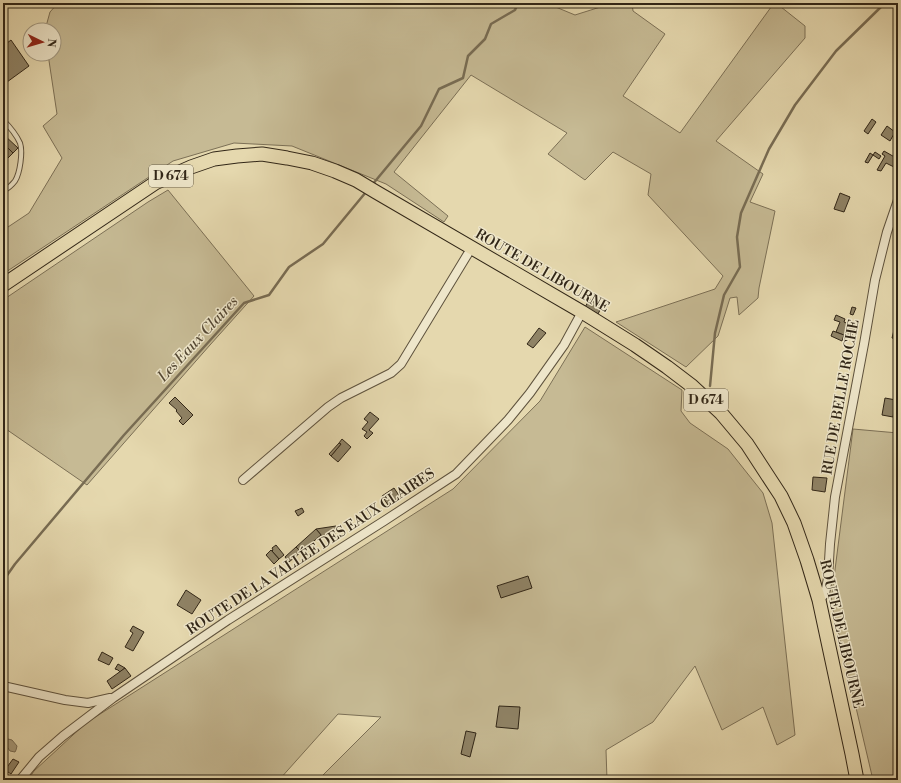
<svg xmlns="http://www.w3.org/2000/svg" width="901" height="783" font-family="'Libre Bodoni',serif">
<rect width="100%" height="100%" fill="#e5d8ae"/>
<filter id="stains"><feTurbulence type="fractalNoise" baseFrequency=".005" numOctaves="4"/><feColorMatrix values="0 0 0 0 .2 0 0 0 0 .09 0 0 0 0 .02 0 0 0 .5 -.17"/></filter>
<radialGradient id="worn" r=".72"><stop offset=".6" stop-color="#630" stop-opacity="0"/><stop offset="1" stop-color="#630" stop-opacity=".3"/></radialGradient>
<g fill="#c6ba94" stroke="#7c7056">
<path d="M58 3H546L575 15 613 3H632L633 11 665 34 623 96 680 133 774 3H776L805 26V38L716 141 763 174 750 202 775 211 759 288 758 298 739 315 737 297 730 298 718 336 686 367 616 322 715 289 723 276 648 195 651 174 613 152 585 180 548 154 567 133 471 75 394 172 448 216 444 222 386 184 292 146 234 143 173 161 3 274V228L5 229 29 213 62 158 43 126 57 114 48 54H54V30H45L50 12Z"/>
<path d="M168 190 254 296 210 345 87 485 3 427V300L148 202Z"/>
<path d="M585 327 682 390 681 411 690 423 728 449 763 493 772 523 795 735 777 745 763 707 722 730 695 666 653 722 606 750 607 780H318L381 717 338 714 279 780H28L34 771 86 723 453 489 540 401Z"/>
<path d="M853 429 898 433V780H873L831 601Z"/>
</g>
<path fill="#a89b7b" stroke="#786c53" d="M8 739 12 740 17 746 16 750 15 752 10 751 5 744 6 740Z"/>
<g fill="none" stroke-linecap="round" stroke-linejoin="round">
<g stroke="#786c53" stroke-width="2.5">
<path d="M372 185 421 126 439 89 463 78 468 56 485 39 491 24 515 10 518 3"/>
<path d="M710 386 715 333 724 295 740 267 737 237 741 213 769 149 795 105 836 51 885 3"/>
<path d="M3 581 15 564 124 435 244 303 269 295 289 267 323 244 366 192"/>
</g>
</g>
<g fill="#8f8366" stroke="#312617">
<path d="M11 40 29 66 7 82 3 76V46Z"/>
<path d="M872 119 876 122 868 134 864 131Z"/>
<path d="M887 126 895 132 890 141 881 135Z"/>
<path d="M3 134 18 148 13 153 3 143Z"/>
<path d="M3 143 13 153 3 163Z"/>
<path d="M884 151 898 159V163H896L894 167 886 163 881 171 877 170 885 156 882 154Z"/>
<path d="M875 152 881 156 879 159 873 155Z"/>
<path d="M870 153 873 155 868 163 865 162Z"/>
<path d="M840 193 850 197 844 212 834 209Z"/>
<path d="M590 299 602 306 598 314 585 307Z"/>
<path d="M852 307 856 308 853 315 850 314Z"/>
<path d="M836 315 845 319 844 322 855 327 851 338 836 332 840 322 834 320Z"/>
<path d="M539 328 546 333 533 348 527 344Z"/>
<path d="M894 330 898 331V353H895L897 339 892 338Z"/>
<path d="M833 331 844 335 842 341 831 336Z"/>
<path d="M175 397 193 415 183 425 179 421 182 418 176 411 177 410 169 403Z"/>
<path d="M885 398 896 400 893 417 882 415Z"/>
<path d="M370 412 379 419 369 430 373 433 367 439 364 436 367 432 362 429 368 422 364 419Z"/>
<path d="M342 439 351 447 338 462 331 456 341 444 339 443Z"/>
<path d="M339 443 341 444 331 456 329 454Z"/>
<path d="M813 477 827 478 825 492 812 490Z"/>
<path d="M394 488 400 497 388 505 382 496Z"/>
<path d="M302 508 304 512 298 516 295 511Z"/>
<path d="M336 526 335 534 322 536 316 529Z"/>
<path d="M316 529 321 535 301 552 296 547Z"/>
<path d="M276 545 284 555 279 559 272 551 273 550 272 548Z"/>
<path d="M296 547 301 552 289 562 285 557Z"/>
<path d="M271 550 279 559 274 564 266 555Z"/>
<path d="M528 576 532 588 501 598 497 586Z"/>
<path d="M186 590 201 600 192 614 177 605Z"/>
<path d="M133 626 144 632 133 651 125 647 133 633 130 631Z"/>
<path d="M102 652 113 658 109 665 98 660Z"/>
<path d="M118 664 125 668 120 672 118 670 115 669Z"/>
<path d="M125 668 131 676 112 689 107 681Z"/>
<path d="M499 706 520 707 518 729 496 727Z"/>
<path d="M466 731 476 733 470 757 461 754Z"/>
<path d="M13 759 19 762 11 774 5 770Z"/>
</g>
<g fill="none" stroke-linecap="round" stroke-linejoin="round">
<g stroke="#5e523d" stroke-width="6">
<path id="lane" d="M3 120C10 127 16 134 20 143 23 152 20 173 15 181 12 185 7 189 3 191"/>
</g>
<g stroke="#5e523d" stroke-width="10">
<g id="street">
<path d="M243 480 328 407 341 398 391 373 401 364 469 252 472 248"/>
<path d="M819 600 825 594 828 578 830 544 835 497 864 344 875 280 887 232 898 200"/>
<path d="M3 686 65 700 88 703 110 698"/>
<path d="M20 780 39 757 63 736 113 698 228 620 384 521 456 474 508 420 530 393 564 345 582 312"/>
</g>
</g>
<g stroke="#312617" stroke-width="15">
<path id="primary" d="M3 285 155 183 191 167 214 159 237 156 262 154 287 158 312 163 335 171 356 180 376 192 582 312 635 345 667 367 692 386 721 413 747 444 781 496 794 523 807 560 819 600 852 754 857 780"/>
</g>
<use href="#lane" stroke="#eee6ca" stroke-width="4"/>
<use href="#street" stroke="#eee6ca" stroke-width="8"/>
<use href="#primary" stroke="#e5d8ae" stroke-width="13"/>
</g>
<g text-anchor="middle" dominant-baseline="central" stroke-width="3" stroke-linejoin="round" paint-order="stroke">
<g fill="#eee6ca" stroke="#6a604d" stroke-width="1">
<rect x="149" y="165" width="44" height="22" rx="3"/>
<rect x="684" y="389" width="44" height="22" rx="3"/>
</g>
<g font-size="13" font-weight="bold" fill="#312617">
<text x="171" y="176">D 674</text>
<text x="706" y="400">D 674</text>
</g>
<g font-size="14" fill="#312617" stroke="#eee6ca">
<text transform="translate(542 271) rotate(30)">ROUTE DE LIBOURNE</text>
<text transform="translate(841 397) rotate(-80)">RUE DE BELLE ROCHE</text>
<text transform="translate(311 552) rotate(-33)">ROUTE DE LA VALLÉE DES EAUX CLAIRES</text>
<text transform="translate(841 634) rotate(77)">ROUTE DE LIBOURNE</text>
</g>
<g font-size="15" font-style="italic" fill="#554935" stroke="#eee6ca">
<text transform="translate(198 339) rotate(-47)">Les Eaux Claires</text>
</g>
</g>
<rect width="901" height="783" fill="none" stroke="#e5d8ae" stroke-width="16"/>
<rect x="4" y="4" width="893" height="775" fill="none" stroke="#312617" stroke-width="2"/>
<rect x="8" y="8" width="885" height="767" fill="none" stroke="#312617"/>
<g transform="translate(42 42) rotate(95)"><circle r="19" fill="#eee6ca" stroke="#a29982"/>
<path d="M0-3L7 15L0 10L-7 15Z" fill="#8f2418"/>
<text y="-6" font-size="11" font-weight="bold" text-anchor="middle" fill="#312617">N</text>
</g>
<rect width="100%" height="100%" filter="url(#stains)"/>
<rect width="100%" height="100%" fill="url(#worn)"/>
</svg>
